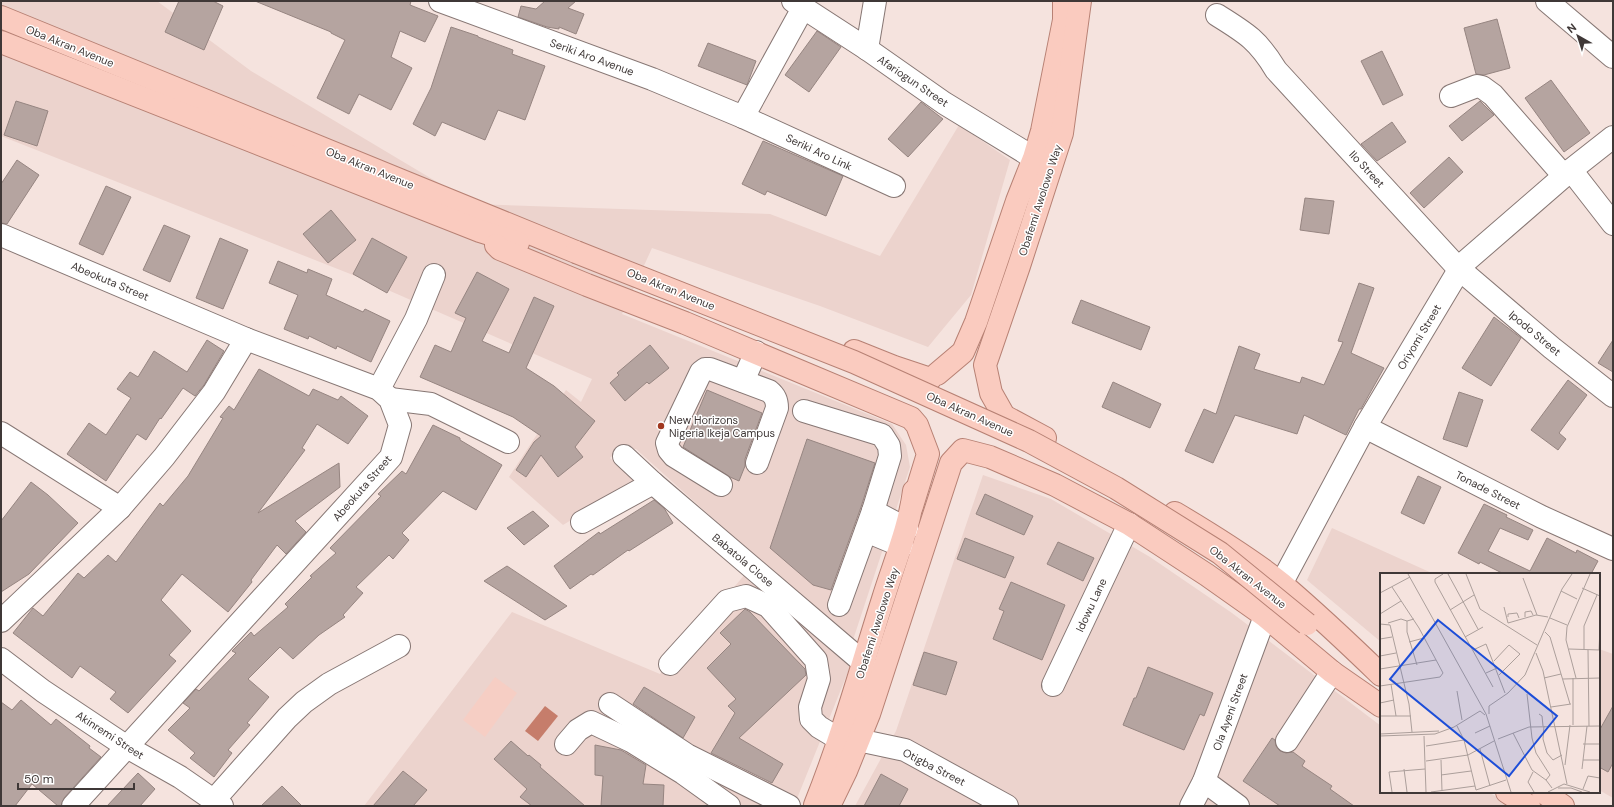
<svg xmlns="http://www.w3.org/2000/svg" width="1614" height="807" font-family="'DM Sans',sans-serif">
<rect width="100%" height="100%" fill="#f5e3de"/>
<g fill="#ecd3cd">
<path d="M1 1H157L251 71 474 204 770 214 880 256 959 125 1010 160 971 295 928 347 820 306 652 248 622 314 892 424 906 445 910 467 852 643V662L794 806H364L512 612 660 674 758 559 636 449 618 450 610 458 635 481 563 525 509 477 566 390 581 402 592 379 358 277 1 136Z"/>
<path d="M983 475 1051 499 1150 557 1232 613 1381 726V792H1488L1513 806H855L896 731Z"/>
<path d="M1332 528 1434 574H1381V642L1307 580Z"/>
<path d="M1599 649 1613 654V798L1599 790Z"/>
</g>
<path fill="#f6cec4" d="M495 677 517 693 485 737 463 720Z"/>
<path fill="#c67d6b" d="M545 706 558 716 538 741 525 731Z"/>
<g fill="#b5a4a0" stroke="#968581">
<path d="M179 1H213L223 6 204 50 165 32Z"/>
<path d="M255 1H411L410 5 438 16 425 42 400 31 391 57 412 68 391 110 359 94 349 114 317 98 345 40 331 33V32Z"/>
<path d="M545 1H576L568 8 584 14 576 34 559 27V29L547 27 518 17 521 6 536 9Z"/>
<path d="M1497 19 1510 68 1484 75 1476 74 1464 28Z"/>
<path d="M451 27 478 36V37L513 50 512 54 545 66 525 120 498 110 485 140 442 122 435 136 413 124 431 88Z"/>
<path d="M817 31 841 47 809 92 785 75Z"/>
<path d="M708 43 756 61 747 85 698 66Z"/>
<path d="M1382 51 1403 95 1383 105 1361 61Z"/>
<path d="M1551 80 1590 133 1564 152 1525 98Z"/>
<path d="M16 101 48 111 37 146 4 135Z"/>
<path d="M1480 101 1494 115 1462 141 1449 126Z"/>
<path d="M921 102 943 119 908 157 888 139Z"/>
<path d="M1392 122 1406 142 1377 161 1361 144Z"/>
<path d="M763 141 843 176 826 216 767 191 765 195 742 184Z"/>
<path d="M1449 157 1463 172 1424 208 1410 193Z"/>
<path d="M17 160 39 175 7 224 1 223V184Z"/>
<path d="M106 186 131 197 103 255 79 244Z"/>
<path d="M1305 198 1334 201 1329 234 1300 230Z"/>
<path d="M331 210 356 240 328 263 303 234Z"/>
<path d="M164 225 190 236 170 282 143 270Z"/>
<path d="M220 238 248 250 223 309 196 298Z"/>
<path d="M372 238 407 257 387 293 353 274Z"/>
<path d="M278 261 307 273 308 269 332 279 326 295 363 312 365 309 390 321 371 362 337 346 336 349 309 336 308 339 284 329 298 295 269 283Z"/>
<path d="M477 272 509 289 482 341 509 353 534 297 554 306 526 368 554 386 595 421 575 447 583 457 558 477 541 455 526 477 516 470 534 442 541 436 513 417 420 377 435 345 451 352 466 318 455 313Z"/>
<path d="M1359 283 1374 288 1351 353 1384 368 1361 409H1359L1346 435 1304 415 1297 434 1235 415 1213 463 1185 451 1204 409 1216 414 1239 346 1260 354 1254 369 1300 383 1302 377 1324 385 1343 342 1338 341Z"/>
<path d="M1081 300 1150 327 1141 350 1072 323Z"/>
<path d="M1494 317 1521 338 1491 386 1462 368Z"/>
<path d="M207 340 224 351 204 385 195 396 183 388 161 419 160 418 146 440 137 434 106 481 67 454 89 423 106 435 131 398 117 389 130 372 138 377 154 351 187 372Z"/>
<path d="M1613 340V372L1598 363Z"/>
<path d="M650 345 669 368 649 384 647 382 625 401 610 383 619 375 617 373Z"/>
<path d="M259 369 309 396 313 389 338 400 341 396 368 416 348 444 317 424 302 448 305 450 258 513 339 463 340 487 295 521 306 532 286 554 277 545 251 580 252 582 228 612 182 574 161 600 191 631 169 655 176 661 128 713 110 699 116 692 80 666 72 678 13 633 33 608 43 616 78 573 84 578 108 555 116 562 160 503 163 506 188 476 223 418 220 417 229 406 234 410Z"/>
<path d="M1568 380 1587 395 1559 433 1566 439 1558 450 1531 430Z"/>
<path d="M1113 382 1161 404 1150 428 1102 407Z"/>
<path d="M707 390 762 413 745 459V466L739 481 730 477 683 447Z"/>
<path d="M1459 392 1483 400 1467 447 1443 439Z"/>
<path d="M433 425 460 438V440L502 465 476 510 443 491 402 533 409 540 393 559 389 555 356 587 363 593 343 615 345 617 319 635 293 659 280 647 248 679 269 697 247 723 250 725 228 750 232 753 214 777 190 758 195 753 168 730 190 708 183 703 196 689 199 691 236 653 232 651 251 632 254 636 288 607 285 604 312 577 310 576 336 553 330 548 381 496 378 494 402 471 406 474Z"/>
<path d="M807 439 875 463 861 507 831 590 813 585 770 548Z"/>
<path d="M1418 476 1441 487 1424 524 1401 513Z"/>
<path d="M31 482 48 495 78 523 29 574 1 592V521Z"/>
<path d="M985 494 1033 516 1024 535 976 514Z"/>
<path d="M654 500 664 508 673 523 629 551 628 550 593 575 591 574 570 589 554 566 599 532 600 534Z"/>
<path d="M1484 504 1507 515 1506 517 1533 530 1528 540 1500 528 1488 551 1530 571 1547 538 1576 553 1577 550 1598 561 1591 574H1504L1480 562 1479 564 1458 553Z"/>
<path d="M533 511 549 526 524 545 507 528Z"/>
<path d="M965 538 1014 557 1005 578 957 559Z"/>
<path d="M1058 542 1094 558 1083 581 1047 564Z"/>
<path d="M507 566 567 606 545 620 484 581Z"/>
<path d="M1011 582 1065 605 1042 660 993 639 1004 611 999 609Z"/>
<path d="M745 609 750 612 805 669 806 675 739 738 783 764 772 783 711 753 735 713 728 706 736 699 707 668 731 644 720 633Z"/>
<path d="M924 652 957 662 946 695 913 685Z"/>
<path d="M1148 667 1213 693 1204 716 1200 714 1184 750 1123 725 1134 698H1136Z"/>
<path d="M644 687 695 717 683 738 633 704Z"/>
<path d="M21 700 51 725 56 719 90 746 89 748 101 757 64 798 61 806H58L32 784 15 806H1V702L12 710Z"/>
<path d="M1613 706V763L1608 772 1599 767V731Z"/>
<path d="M1272 738 1275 740 1276 746 1280 751 1286 753 1293 752 1305 761 1302 766 1332 786 1330 789 1354 806H1280L1243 781Z"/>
<path d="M511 741 528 756 529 755 541 765 540 767 585 806H532L520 797 527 789 494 759Z"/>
<path d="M595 745 621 750 646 765 643 784 664 785 663 806H601L603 776 595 775Z"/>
<path d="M403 771 427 790 413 806H373Z"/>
<path d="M138 773 155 789 140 806H107Z"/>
<path d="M881 774 908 789 899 806H864Z"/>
<path d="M282 786 302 806H261Z"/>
</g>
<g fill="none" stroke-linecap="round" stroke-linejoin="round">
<g stroke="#877774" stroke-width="24">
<g id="minor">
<path d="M440 1 652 79 743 117 894 186"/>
<path d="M793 1 867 49 944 103 1034 158"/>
<path d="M1547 1 1613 57"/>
<path d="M1217 15C1246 33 1258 40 1276 70L1458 268 1552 348 1613 396"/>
<path d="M867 49 875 1"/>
<path d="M1451 96 1477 86 1482 87 1493 95 1564 176"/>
<path d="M743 117 803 8"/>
<path d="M1571 170 1613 224"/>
<path d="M1 235 246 339 379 389 390 399 400 425 391 457 73 806"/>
<path d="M743 381 756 352"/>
<path d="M379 389 416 319 434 275"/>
<path d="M390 399 431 404 508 442"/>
<path d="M804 411 882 435 889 446 890 456 873 511 839 605"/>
<path d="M1365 427 1542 517 1613 549"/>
<path d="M1 433 120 508"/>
<path d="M624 456 653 483 864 663"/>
<path d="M721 485 674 456 669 450 667 443 701 372 705 369H710L769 391C775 396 777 400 777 408L757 463"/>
<path d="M873 511 907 529"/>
<path d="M582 522 653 483"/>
<path d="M866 531 902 546"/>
<path d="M1281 584 1365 427 1456 275 1458 268 1571 170 1613 137"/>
<path d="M1 621 120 508 164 457 214 392 246 339"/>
<path d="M1 659 43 691 127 747 180 777 222 806"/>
<path d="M670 664 727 601 746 596 768 606 816 660 819 679 810 707 811 719 819 727 839 739"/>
<path d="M1053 685 1129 524"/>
<path d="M610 704 687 755 789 806"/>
<path d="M858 740 905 750 1007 806"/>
<path d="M1287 741 1332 672"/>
<path d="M566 744 578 730 591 722 631 741 683 773 729 806"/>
<path d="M1204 781 1238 806"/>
<path d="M214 800 287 718 304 702 329 684 399 646"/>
<path d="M1191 806 1204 781 1265 616"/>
</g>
</g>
<g stroke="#b78174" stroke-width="24">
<g id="major">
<path d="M1 17 576 252"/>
<path d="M1 42 480 231 518 243"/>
<path d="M496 245 500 249 587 285 685 323 911 418 917 425 928 454 912 506"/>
<path d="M854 351 894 367 930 379"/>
<path d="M937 374 963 352 976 322 1017 201 1034 158 1042 131 1064 20V1"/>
<path d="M1045 438 1004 416 991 393 985 365 1019 266 1062 133 1080 1"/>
<path d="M1175 513C1212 535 1248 557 1282 584 1316 613 1349 644 1381 675"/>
<path d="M1507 792 1529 806"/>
<path d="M1543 792 1563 806"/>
<path d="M815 805C842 738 861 668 883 599 894 563 909 529 914 491"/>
<path d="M829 806 846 771 869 714 951 463 963 450 990 457 1055 485 1129 524 1207 575 1265 616 1332 672 1381 706"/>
</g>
</g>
<use href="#minor" stroke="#fff" stroke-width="22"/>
<use href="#major" stroke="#facbbf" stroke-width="22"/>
<g stroke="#b78174" stroke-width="24" stroke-linecap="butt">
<path id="major-bridge" d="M576 252 854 362 1029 441 1116 488 1220 553 1307 624"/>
</g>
<use href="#major-bridge" stroke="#facbbf" stroke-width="22"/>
</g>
<circle fill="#a13820" stroke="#fff" stroke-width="1.5" cx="661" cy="426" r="4"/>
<g text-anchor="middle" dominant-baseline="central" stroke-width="3" stroke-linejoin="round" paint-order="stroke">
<g font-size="11" fill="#3f3837" stroke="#fff">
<text transform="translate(70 46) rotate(22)">Oba Akran Avenue</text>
<text transform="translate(592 57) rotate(20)">Seriki Aro Avenue</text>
<text transform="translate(913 81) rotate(34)">Afariogun Street</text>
<text transform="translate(819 152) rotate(25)">Seriki Aro Link</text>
<text transform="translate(370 168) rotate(22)">Oba Akran Avenue</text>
<text transform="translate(1367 169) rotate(47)">Ilo Street</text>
<text transform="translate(1040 200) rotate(-72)">Obafemi Awolowo Way</text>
<text transform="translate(110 281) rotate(23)">Abeokuta Street</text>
<text transform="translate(671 289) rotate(22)">Oba Akran Avenue</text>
<text transform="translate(1535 333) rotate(40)">Ipodo Street</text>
<text transform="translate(1419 337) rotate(-59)">Oriyomi Street</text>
<text transform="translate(970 414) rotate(24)">Oba Akran Avenue</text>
<text transform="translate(362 488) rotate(-49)">Abeokuta Street</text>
<text transform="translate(1488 490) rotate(27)">Tonade Street</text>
<text transform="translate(743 560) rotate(40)">Babatola Close</text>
<text transform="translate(1248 577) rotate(38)">Oba Akran Avenue</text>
<text transform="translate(1091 605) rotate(-65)">Idowu Lane</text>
<text transform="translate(877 623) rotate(-72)">Obafemi Awolowo Way</text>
<text transform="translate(1230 712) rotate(-70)">Ola Ayeni Street</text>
<text transform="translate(110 735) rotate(33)">Akinremi Street</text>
<text transform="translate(934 767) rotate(27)">Otigba Street</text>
</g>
<g font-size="11" fill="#3f3837" stroke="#fff" text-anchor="start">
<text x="669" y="420">New Horizons<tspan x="669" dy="13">Nigeria Ikeja Campus</tspan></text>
</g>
</g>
<g transform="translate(1380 573)">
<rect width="220" height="220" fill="#f5e3de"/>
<path fill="none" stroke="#ac9f9b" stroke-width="1" d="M28 1 106 141 131 219M63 1 55 6V9L113 114M68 1 98 56M86 1 100 36 157 72M143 5 157 42M202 15 220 23M181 18 197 26M0 20 30 4M124 34 128 50 156 42 168 44M70 37 94 22M0 41 21 28M128 44V41L137 40 139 45M145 44V39L151 38 153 42M170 45 187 52M34 46 27 48V59L37 92M8 50 21 46 27 48M0 51 10 52 29 131 32 159M165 59 170 64 190 131M85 64 103 54M0 66 12 64M29 69 44 65M189 76 220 77M93 77 106 71 125 120M204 77V53L217 22M208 77 209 153M219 77 220 55M156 80 163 98 187 211M0 83 16 80M114 88 129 72 140 81 119 102M0 96 56 87M106 100 117 95M164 105 181 101M193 105V152M196 105 186 67 187 54 210 1M183 106 220 105M11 111 16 143M0 113 60 104 63 100 39 55 12 14M77 118 82 147M147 121 152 165 156 180 170 202 166 207M0 130 14 127M171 134 191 131M109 141V133L128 120 145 102 182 16 192 1M159 141 162 143 163 153M0 143H31M77 153 84 167 96 217 126 207M164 153 163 166 167 180 173 187 182 182M95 160 110 153M133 160 152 197 166 207 172 215M0 161 59 158M0 163 55 161 74 154 100 138 105 142M44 163 46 219M118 166 149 154 220 153M203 171H220M46 173 84 167M100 176 110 213M61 187 62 218M203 187H220M46 188 88 182 114 168M185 192 190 152M24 196 27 219M202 196 207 153M153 199 148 209 154 219M61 202 91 198M178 215H191L202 219M203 216 208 203 220 205M12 219 9 199 45 196M51 219 95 213M168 219 184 211 210 219"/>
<path fill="#1d4ed8" fill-opacity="0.15" stroke="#1d4ed8" stroke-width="2" d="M58 47 177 143 129 203 10 106Z"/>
<rect width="220" height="220" fill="none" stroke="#3f3837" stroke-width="2"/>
</g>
<rect width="1614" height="807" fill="none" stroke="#3f3837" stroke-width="4"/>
<g transform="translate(1578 36) rotate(321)" stroke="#ffffff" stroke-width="3" paint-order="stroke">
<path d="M0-3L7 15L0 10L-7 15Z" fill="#3f3837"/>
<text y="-6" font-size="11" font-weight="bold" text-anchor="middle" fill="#3f3837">N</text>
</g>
<path d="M18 783v6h116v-6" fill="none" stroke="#3f3837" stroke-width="2"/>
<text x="24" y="783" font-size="12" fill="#3f3837" stroke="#ffffff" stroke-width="3" paint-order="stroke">50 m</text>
</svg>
